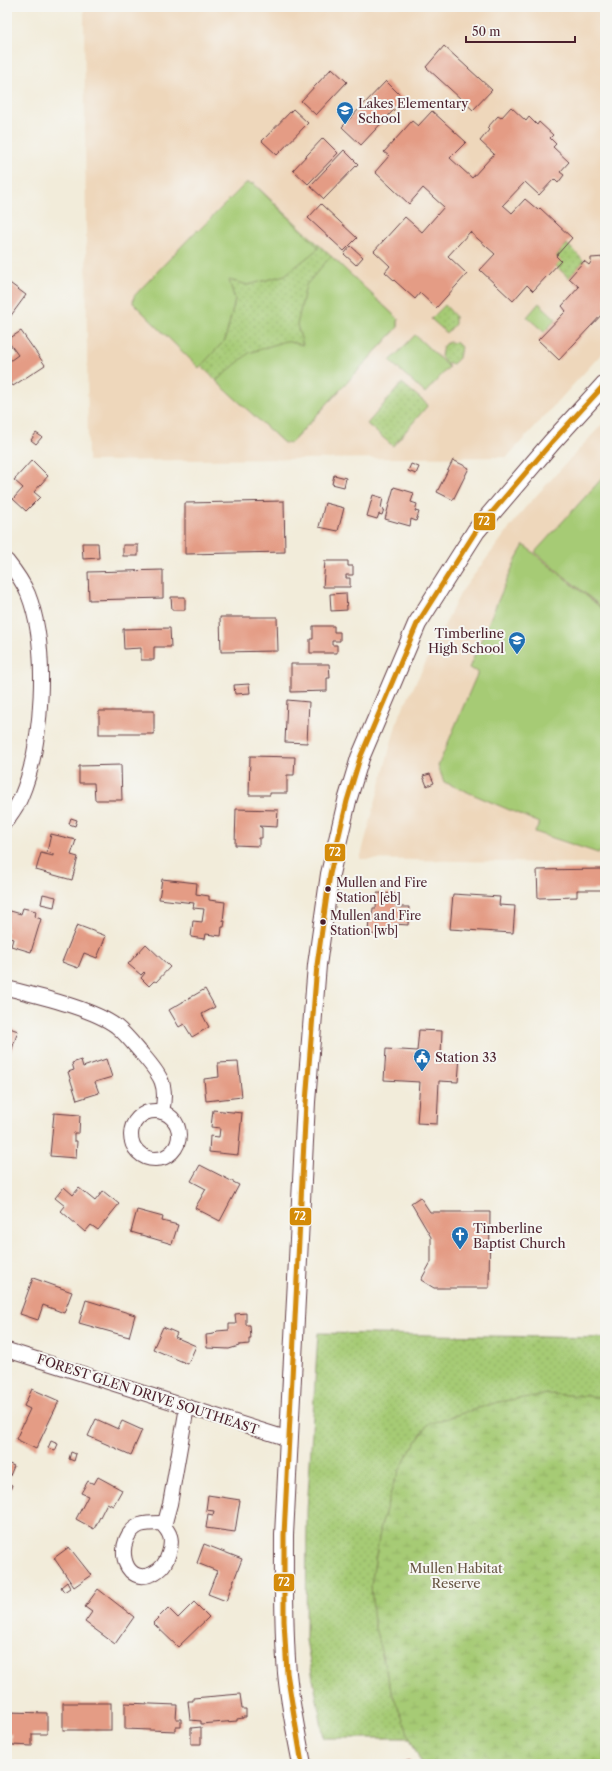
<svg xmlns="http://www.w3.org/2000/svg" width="612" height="1771" font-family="'Libre Caslon Text',serif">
<defs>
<pattern id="grass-dots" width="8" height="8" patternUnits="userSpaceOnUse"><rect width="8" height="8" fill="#a6cb75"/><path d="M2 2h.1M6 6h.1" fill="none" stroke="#90ae65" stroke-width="1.8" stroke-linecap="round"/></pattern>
<pattern id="wetland-marsh" width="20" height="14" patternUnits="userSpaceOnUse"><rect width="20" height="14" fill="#a6cb75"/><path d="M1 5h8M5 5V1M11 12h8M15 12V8" fill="none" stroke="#90ae65"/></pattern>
</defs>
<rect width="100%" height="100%" fill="#f6f6f2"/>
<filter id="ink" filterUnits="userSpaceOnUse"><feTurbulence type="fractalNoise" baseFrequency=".025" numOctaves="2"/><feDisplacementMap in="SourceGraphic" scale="8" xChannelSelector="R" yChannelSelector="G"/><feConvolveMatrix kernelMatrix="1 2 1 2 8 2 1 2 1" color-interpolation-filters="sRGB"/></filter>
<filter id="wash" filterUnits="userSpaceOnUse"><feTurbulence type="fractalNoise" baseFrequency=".012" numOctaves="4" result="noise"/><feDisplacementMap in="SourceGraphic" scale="16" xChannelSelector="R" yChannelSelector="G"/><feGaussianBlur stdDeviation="0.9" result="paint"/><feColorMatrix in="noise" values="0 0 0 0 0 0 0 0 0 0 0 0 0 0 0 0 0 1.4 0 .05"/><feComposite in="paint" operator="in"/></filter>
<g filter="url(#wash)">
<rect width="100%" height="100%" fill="#f2ecda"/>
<g fill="#eed7bb">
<path d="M84 7H518L605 10V350L507 457 88 461Z"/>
<path d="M605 421V864L360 859 398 718 461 592 524 509Z"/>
</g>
<g fill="url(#grass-dots)" stroke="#787550">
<path d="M246 183 254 184 398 319V327L293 441 284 443 133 303Z"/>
<path d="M567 244 584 261 569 278 556 266V256Z"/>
<path d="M445 305 455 316V324L447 333 431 319Z"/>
<path d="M449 342 457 343 461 347 459 358 453 364H446L441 356 443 346Z"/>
<path d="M402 383 428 405 393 446 367 424Z"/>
<path d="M318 1333 605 1338V1738H324L306 1640 307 1511Z"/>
</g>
<path fill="url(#wetland-marsh)" stroke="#787550" d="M548 1394 605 1397V1764H422L412 1743 391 1690 374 1624 371 1585 381 1526 394 1482 407 1456 428 1424 498 1402Z"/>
<g fill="#a6cb75" stroke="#787550">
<path d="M246 183 254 184 319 248 285 275 248 285 229 280 235 300 225 340 199 368 133 303 134 296 197 230 198 231Z"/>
<path d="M331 256 398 319V327L291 443H284L216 381 249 353 285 341 303 345 297 325 306 285Z"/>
<path d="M539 303 556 319 544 332 527 317Z"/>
<path d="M415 335 449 367 425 393 390 361Z"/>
<path d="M605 475V610L535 552Z"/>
<path d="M524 545 605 611V851L598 853 535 832 540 823 444 782 438 766 478 672 469 668 516 559Z"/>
</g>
<g id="blocks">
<g fill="#e49c85">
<path d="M444 46 492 90 473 110 426 67Z"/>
<path d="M332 68 347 82 316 115 301 101Z"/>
<path d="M386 81 404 99 361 145 342 127Z"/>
<path d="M511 107 526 121 529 117 537 125 539 122 553 135 550 138 556 144 553 147 569 162 560 172 564 175 558 183 554 179 539 195 525 182 503 205 512 213 525 199 538 210 540 208 572 238 556 256 561 261 533 291 527 285 513 301 480 270 495 254 470 232 448 256 467 274 436 308 420 293 415 299 385 272 390 266 374 251 405 217 422 232 444 207 423 188 409 204 375 172 389 156 384 152 412 121 418 126 432 111 466 142 450 158 472 178 494 154 480 141 489 130 487 128 498 116 501 118Z"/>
<path d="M293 109 308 123 277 155 262 141Z"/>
<path d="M323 138 338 153 308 184 293 170Z"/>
<path d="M344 150 358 164 324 199 310 186Z"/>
<path d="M321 204 357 238 344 251 308 218Z"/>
<path d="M351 246 363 257 356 265 344 254Z"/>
<path d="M605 257V311L559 360 538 340 566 311 562 306 579 287 569 278 584 261 589 265 591 262V258Z"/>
<path d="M7 281 26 295 7 321Z"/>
<path d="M21 331 45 365 13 386 7 377V363L18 355 7 340Z"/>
<path d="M36 433 42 437 36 444 31 440Z"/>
<path d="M32 460 48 476 34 492 40 497 26 511 13 499 23 488 14 480Z"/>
<path d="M453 460 469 468 453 500 437 492Z"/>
<path d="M411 464 419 467 416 474 408 471Z"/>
<path d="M334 475 346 478 344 487 332 484Z"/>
<path d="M394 487 414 493 411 502 417 504 415 511 419 512 416 521 411 519 410 526 385 519Z"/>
<path d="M373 495 383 498 381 508 384 509 382 515 379 514 377 519 367 516Z"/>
<path d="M284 501 285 552 185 554V503Z"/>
<path d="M325 503 344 508 338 531 319 527Z"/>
<path d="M82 543H98L99 558 83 559Z"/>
<rect x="123" y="545" width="15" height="11"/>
<path d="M325 561H348V566H353V575H346V578H350V587H323Z"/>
<path d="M163 570V598L89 600 88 572Z"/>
<path d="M346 593 347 610 331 611 330 594Z"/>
<path d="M171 597H185V610H172Z"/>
<path d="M220 617H277L278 651 221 652Z"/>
<path d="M313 626H334V632H340V641H332V645H337V653H310V639H313Z"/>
<path d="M170 628 171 647H154V660H141V648L124 649 123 629Z"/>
<path d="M291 664H329L330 678H327V691L291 692Z"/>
<path d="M249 684 250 693 235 694 234 685Z"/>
<path d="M287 700 309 702 307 743 285 742Z"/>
<rect x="99" y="711" width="55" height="23"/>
<path d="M250 756 295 757 294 775H287V793H270V795H249Z"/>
<path d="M121 765 122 800H95L94 783H79V766Z"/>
<path d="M430 774 434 783 427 786 423 776Z"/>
<path d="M236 809 278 810 277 827 259 826 262 828V838H259V846L235 845Z"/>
<path d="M71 818 77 820 75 826 69 824Z"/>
<path d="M51 834 76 840 71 855 78 857 72 880 36 870 41 853 53 856V854L47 852Z"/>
<path d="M603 869V890H577V897L538 898 537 870Z"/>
<path d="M162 879 197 883 196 894 209 896V900L225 902 223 921H225L224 927H222L221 936 206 934 205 939 191 937 193 921 202 922 204 909 193 908 194 903 159 899Z"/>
<path d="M377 893 396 894V907H409L408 925 394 924V935L368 934 369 918H372L373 908H376Z"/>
<path d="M43 894 56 897 54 907 41 904Z"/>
<path d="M453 894 500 897 499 905 515 906 513 933 450 929Z"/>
<path d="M23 908 36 911 35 917 41 919 31 952 11 946 13 939 7 937V910L21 914Z"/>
<path d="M77 925 106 936 97 958 84 953 78 968 62 962Z"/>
<path d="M146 944 170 967 156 982 154 981 149 986 141 978 145 973 144 972 141 975 128 964Z"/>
<path d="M205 989 215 1007 202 1014 209 1027 192 1037 184 1024 179 1027 169 1010Z"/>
<path d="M7 1027 18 1031 11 1052 7 1051Z"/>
<path d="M419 1030 442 1031 441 1055 460 1056 458 1082 439 1081 437 1124 417 1123 420 1082 384 1080 386 1049 417 1051Z"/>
<path d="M106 1059 112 1077 95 1082 99 1093 77 1100 68 1072 74 1070 72 1063 81 1060 83 1067Z"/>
<path d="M238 1062 242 1097 206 1101 204 1079 219 1077 218 1063Z"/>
<path d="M213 1110 242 1113 238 1155 209 1152 210 1136 219 1137 220 1128 211 1127Z"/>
<path d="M54 1113 80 1115 79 1133H74V1141H77L76 1158 50 1156Z"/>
<path d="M200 1165 239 1185 220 1221 195 1208 206 1189 191 1181Z"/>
<path d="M64 1187 73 1195 79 1188 95 1201 103 1191 119 1204 98 1230 91 1225 85 1232 61 1211 65 1206 55 1198Z"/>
<path d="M420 1197 430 1212H490L489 1288H434L421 1280 431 1262V1237L411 1203Z"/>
<path d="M137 1210 163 1217 162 1221 178 1225 172 1244 131 1232Z"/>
<path d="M33 1278 72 1292 64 1313 43 1305 38 1320 20 1314Z"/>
<path d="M86 1300 135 1315 129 1337 79 1323Z"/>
<path d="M246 1313V1325H250L251 1339H249V1344L239 1345V1346L229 1349 207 1348 206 1335 214 1334 217 1331 229 1330V1324H236L235 1314Z"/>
<path d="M163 1327 177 1333 175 1337 196 1346 188 1364 153 1349Z"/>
<path d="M32 1389 59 1401 36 1449 16 1439 30 1409 24 1406Z"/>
<path d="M96 1419 118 1429 122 1421 142 1430 131 1455 88 1436Z"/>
<path d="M51 1441 58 1444 55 1451 48 1448Z"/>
<path d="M71 1452 76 1454 74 1461 69 1459Z"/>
<path d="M7 1463 14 1466 7 1483 12 1485 7 1499Z"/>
<path d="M98 1477 122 1490 113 1506 107 1503 94 1529 76 1519 88 1496 81 1493 88 1481 94 1484Z"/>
<path d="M208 1495 240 1500 235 1532 206 1528 208 1514 213 1515 214 1511 206 1510Z"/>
<path d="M204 1544 242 1559 226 1601 208 1594 217 1571 197 1563Z"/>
<path d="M69 1547 91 1575 74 1587 54 1558Z"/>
<path d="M67 1582 70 1588 64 1592 61 1587Z"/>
<path d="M98 1589 134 1617 115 1644 85 1622 92 1612 85 1607Z"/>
<path d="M194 1602 209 1617 178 1647 153 1623 168 1608 178 1618Z"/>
<path d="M240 1694 242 1709H246V1717H243V1718L237 1719V1721L201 1724V1721L190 1720 188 1701H193V1698Z"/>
<rect x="63" y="1703" width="48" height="27"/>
<path d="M125 1703 177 1705 176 1719H181V1727H176V1731L125 1729Z"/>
<path d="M7 1712 47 1713V1734H32V1746L11 1745V1734L7 1733Z"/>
<path d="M201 1727V1744H191V1728Z"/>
<path d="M410 1761 411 1764H387V1763Z"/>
</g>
</g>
</g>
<g filter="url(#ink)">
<use href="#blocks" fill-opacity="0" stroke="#633e45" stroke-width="1"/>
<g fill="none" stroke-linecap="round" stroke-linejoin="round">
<g stroke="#633e45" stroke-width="16">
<g id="minor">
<path d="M7 561C15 571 23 582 28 594 49 647 43 745 21 797 18 805 12 813 7 820"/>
<path d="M7 988C37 996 92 1008 116 1026 126 1034 135 1046 143 1055 161 1076 168 1085 162 1112"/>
<circle cx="155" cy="1135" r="24"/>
<path d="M7 1350 289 1439"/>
<path d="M161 1523C171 1533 173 1540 169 1553 166 1563 162 1569 152 1574 122 1587 113 1537 140 1525 146 1523 155 1523 161 1523Z"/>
<path d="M164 1526 170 1504 187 1407"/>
</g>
</g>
<g stroke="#633e45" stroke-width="20">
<path id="tertiary" d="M302 1764C296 1734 290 1704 287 1673 283 1627 284 1581 284 1535L306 1102 317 965 330 874 347 801 360 758 417 624 476 531 552 442 605 384"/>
</g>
<use href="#minor" stroke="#fff" stroke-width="14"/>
<use href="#tertiary" stroke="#fff" stroke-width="18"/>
<g stroke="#f6f6f2" stroke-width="8">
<path id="bus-1" d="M302 1764 287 1673 284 1621V1535L306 1102 317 965 330 874 347 801 360 758 417 624 476 531 552 442 605 384"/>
</g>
<use href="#bus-1" stroke="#d48b09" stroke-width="5"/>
</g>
</g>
<defs>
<g id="school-pin" transform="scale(0.9)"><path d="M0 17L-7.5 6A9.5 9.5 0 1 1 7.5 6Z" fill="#1f6fb2" stroke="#f6f6f2"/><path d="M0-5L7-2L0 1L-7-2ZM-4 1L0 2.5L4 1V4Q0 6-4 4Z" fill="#fff"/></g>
<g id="civic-pin" transform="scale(0.9)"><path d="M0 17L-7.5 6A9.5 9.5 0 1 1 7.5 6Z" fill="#1f6fb2" stroke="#f6f6f2"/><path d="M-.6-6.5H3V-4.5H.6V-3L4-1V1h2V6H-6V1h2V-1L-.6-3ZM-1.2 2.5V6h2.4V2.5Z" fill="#fff"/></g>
<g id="church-pin" transform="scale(0.9)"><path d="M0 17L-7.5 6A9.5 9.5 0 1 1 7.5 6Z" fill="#1f6fb2" stroke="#f6f6f2"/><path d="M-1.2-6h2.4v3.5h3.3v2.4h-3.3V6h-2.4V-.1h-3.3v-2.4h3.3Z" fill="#fff"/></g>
</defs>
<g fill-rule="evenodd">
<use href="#school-pin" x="345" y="110"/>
<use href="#school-pin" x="517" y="640"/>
<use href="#civic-pin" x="422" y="1057"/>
<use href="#church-pin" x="460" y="1235"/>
</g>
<g fill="#4a1f2b" stroke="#f6f6f2" stroke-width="1.5">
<circle cx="328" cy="889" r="3.5"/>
<circle cx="323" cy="922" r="3.5"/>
</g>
<g text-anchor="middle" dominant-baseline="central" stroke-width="4" stroke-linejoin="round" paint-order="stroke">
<g font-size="12" fill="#4a1f2b" stroke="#f6f6f2" text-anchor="start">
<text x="336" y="882">Mullen and Fire<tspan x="336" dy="15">Station [eb]</tspan></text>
<text x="330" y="915">Mullen and Fire<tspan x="330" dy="15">Station [wb]</tspan></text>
</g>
<g font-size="13" fill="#4a1f2b" stroke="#f6f6f2" text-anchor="start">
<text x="358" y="103">Lakes Elementary<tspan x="358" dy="15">School</tspan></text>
<text x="504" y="633" text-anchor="end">Timberline<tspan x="504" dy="15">High School</tspan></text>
<text x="435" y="1057">Station 33</text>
<text x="473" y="1228">Timberline<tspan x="473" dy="15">Baptist Church</tspan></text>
</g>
<g font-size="13" fill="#4a1f2b" stroke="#f6f6f2">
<text transform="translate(148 1394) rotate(18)">FOREST GLEN DRIVE SOUTHEAST</text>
</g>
<g font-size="13" fill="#665341" stroke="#f6f6f2">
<text x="456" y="1568">Mullen Habitat<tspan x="456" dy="15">Reserve</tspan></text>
</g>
</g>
<g stroke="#f6f6f2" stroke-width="1.5">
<rect x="473" y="512" width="23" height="19" rx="4" fill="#d48b09"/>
<rect x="324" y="843" width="22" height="19" rx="4" fill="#d48b09"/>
<rect x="289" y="1207" width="23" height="19" rx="4" fill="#d48b09"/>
<rect x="273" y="1573" width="22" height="19" rx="4" fill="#d48b09"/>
</g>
<g font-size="11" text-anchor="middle" font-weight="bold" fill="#fff">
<text x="484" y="525">72</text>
<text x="335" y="856">72</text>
<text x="300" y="1220">72</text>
<text x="284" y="1586">72</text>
</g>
<rect width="612" height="1771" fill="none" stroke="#f6f6f2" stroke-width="24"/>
<path d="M466 36v6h109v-6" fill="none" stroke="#4a1f2b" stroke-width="2"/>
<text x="472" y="36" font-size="12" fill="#4a1f2b" stroke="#f6f6f2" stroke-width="3" paint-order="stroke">50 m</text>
</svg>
